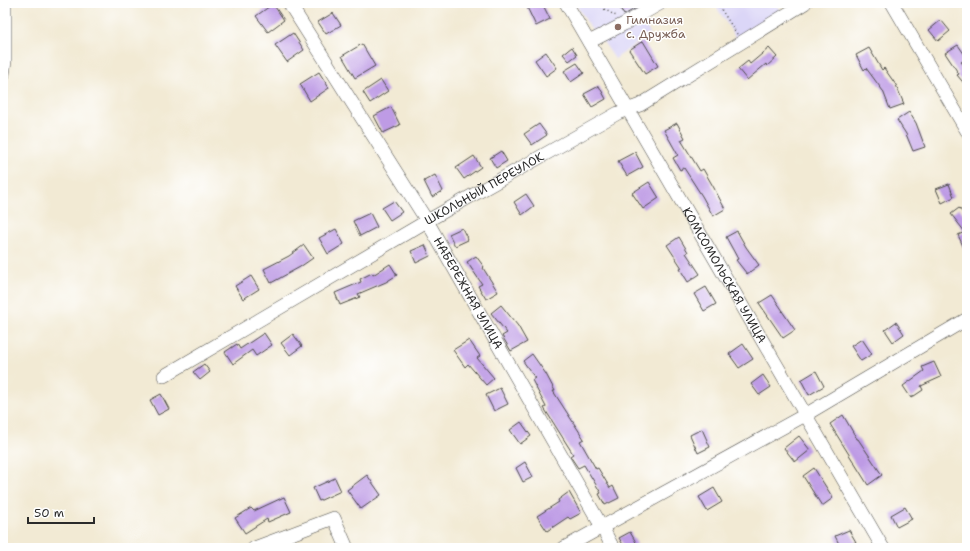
<svg xmlns="http://www.w3.org/2000/svg" width="970" height="551" font-family="'Shantell Sans',sans-serif">
<rect width="100%" height="100%" fill="#fff"/>
<filter id="ink" filterUnits="userSpaceOnUse"><feTurbulence type="fractalNoise" baseFrequency=".025" numOctaves="2"/><feDisplacementMap in="SourceGraphic" scale="8" xChannelSelector="R" yChannelSelector="G"/><feConvolveMatrix kernelMatrix="1 2 1 2 8 2 1 2 1" color-interpolation-filters="sRGB"/></filter>
<filter id="wash" filterUnits="userSpaceOnUse"><feTurbulence type="fractalNoise" baseFrequency=".012" numOctaves="4" result="noise"/><feDisplacementMap in="SourceGraphic" scale="16" xChannelSelector="R" yChannelSelector="G"/><feGaussianBlur stdDeviation="0.9" result="paint"/><feColorMatrix in="noise" values="0 0 0 0 0 0 0 0 0 0 0 0 0 0 0 0 0 1.4 0 .05"/><feComposite in="paint" operator="in"/></filter>
<g filter="url(#wash)">
<rect width="100%" height="100%" fill="#f2ead4"/>
<g fill="#dbd6f7">
<path d="M575 3H671L643 21 650 33 615 59 602 40 599 41Z"/>
<path d="M714 3H776L781 12 737 40Z"/>
</g>
<g id="blocks">
<g fill="#be9be5">
<path d="M525 3H542L550 19 536 26Z"/>
<path d="M617 3H645L624 15Z"/>
<path d="M273 4 284 20 268 32 256 16Z"/>
<path d="M333 13 341 25 326 34 318 22Z"/>
<path d="M941 20 950 31 938 41 929 30Z"/>
<path d="M293 33 304 50 287 62 275 45Z"/>
<path d="M643 41 658 66 645 74 629 50Z"/>
<path d="M362 44 375 66 355 78 342 56Z"/>
<path d="M958 45 967 58 961 62 967 69V87L957 75 959 74 945 53Z"/>
<path d="M572 47 577 55 569 61 563 54Z"/>
<path d="M769 48 777 57 767 66 766 64 747 80 738 69 748 61 750 64Z"/>
<path d="M869 48 882 70 884 68 896 85 904 104 890 109 883 91 866 68 864 70 856 55Z"/>
<path d="M546 52 557 68 546 76 535 60Z"/>
<path d="M577 63 584 73 571 82 564 71Z"/>
<path d="M319 72 329 88 310 101 300 84Z"/>
<path d="M381 80 388 91 370 103 363 92Z"/>
<path d="M599 86 606 99 592 107 584 94Z"/>
<path d="M391 107 400 125 383 133 374 116Z"/>
<path d="M909 112 916 123 925 147 913 151 906 134 897 120Z"/>
<path d="M677 123 685 138 681 140 700 171 703 169 714 188 725 209 713 216 702 196 684 168 680 170 673 158 678 155 664 130Z"/>
<path d="M539 124 547 135 532 145 524 134Z"/>
<path d="M501 151 507 161 496 168 490 158Z"/>
<path d="M635 152 643 167 627 176 618 161Z"/>
<path d="M474 156 481 167 464 179 456 168Z"/>
<path d="M435 175 443 191 432 197 424 181Z"/>
<path d="M649 182 659 198 643 209 632 193Z"/>
<path d="M949 184 954 197 942 203 936 189Z"/>
<path d="M526 194 534 206 522 215 514 202Z"/>
<path d="M394 201 402 212 390 220 382 208Z"/>
<path d="M959 208 967 218V255L958 235 965 232 951 214Z"/>
<path d="M370 213 377 227 360 236 353 221Z"/>
<path d="M462 228 468 240 455 246 449 234Z"/>
<path d="M336 229 344 244 328 254 319 238Z"/>
<path d="M737 231 746 247 759 265 747 274 736 260 738 259 726 237Z"/>
<path d="M679 237 688 252 686 253 700 274 688 282 680 269 682 268 667 245Z"/>
<path d="M304 245 313 258 300 267 271 283 264 269 289 256Z"/>
<path d="M425 245 430 256 416 263 411 251Z"/>
<path d="M476 256 484 267 483 268 498 292 486 299 478 286 482 284 467 262Z"/>
<path d="M390 264 397 275 386 282 358 294 360 297 340 305 335 293 361 282 360 279 372 273 373 275Z"/>
<path d="M251 276 259 289 243 299 235 286Z"/>
<path d="M706 287 716 304 704 311 694 294Z"/>
<path d="M772 295 783 311H782L795 330 783 338 759 303Z"/>
<path d="M501 305 518 326 527 342 511 351 502 336 507 333 491 313Z"/>
<path d="M896 322 904 334 893 342 885 330Z"/>
<path d="M264 333 272 345 256 356 252 350 233 364 225 352 237 344 240 349Z"/>
<path d="M293 334 302 346 290 355 281 343Z"/>
<path d="M862 339 872 354 861 361 851 346Z"/>
<path d="M469 340 480 356 477 358 494 378 486 385 468 364 465 367 453 350Z"/>
<path d="M743 344 753 359 739 368 729 354Z"/>
<path d="M532 354 546 374 555 391H553L584 439 580 441 596 469 598 468 610 488 613 486 619 498 605 505 599 494 601 493 584 465 578 468 570 456 573 454 544 408 546 407 532 380 535 378 523 361Z"/>
<path d="M934 362 941 377 921 386 923 390 911 398 903 386 924 371 922 367Z"/>
<path d="M204 364 210 372 200 380 193 372Z"/>
<path d="M816 371 824 386 809 395 801 380Z"/>
<path d="M763 375 771 387 759 395 751 384Z"/>
<path d="M500 388 508 404 494 411 486 395Z"/>
<path d="M161 394 169 409 158 415 150 400Z"/>
<path d="M843 415 857 439H858L882 475 868 485 830 424Z"/>
<path d="M521 422 531 436 520 444 510 430Z"/>
<path d="M702 429 710 447 698 453 690 435Z"/>
<path d="M799 436 810 450 795 462 784 448Z"/>
<path d="M525 462 533 477 523 482 516 468Z"/>
<path d="M814 468 833 498 822 506 803 476Z"/>
<path d="M367 475 381 495 361 509 347 490Z"/>
<path d="M335 478 341 491 319 501 313 488Z"/>
<path d="M714 488 722 502 707 511 699 497Z"/>
<path d="M569 492 581 513 570 519 568 517 547 531 537 516 559 502 558 500Z"/>
<path d="M284 497 291 512 268 522 267 519 245 533 235 518 251 508 254 511Z"/>
<path d="M905 507 912 519 897 527 891 515Z"/>
<path d="M849 530 856 542 844 548H841L835 536Z"/>
<path d="M630 532 637 544 631 548H625L619 538Z"/>
</g>
</g>
</g>
<g filter="url(#ink)">
<use href="#blocks" fill-opacity="0" stroke="#494844" stroke-width="1"/>
<g fill="none" stroke-linecap="round" stroke-linejoin="round">
<g stroke="#494844" stroke-width="14">
<g id="minor">
<path id="s1" d="M289 3 427 221 602 527 613 548"/>
<path id="s2" d="M566 3 883 548"/>
<path d="M892 3 967 131"/>
<path d="M589 42 624 24 661 3"/>
<path d="M3 75 5 61V3"/>
<path id="s3" d="M164 376 427 221 618 113 640 105 805 3"/>
<path d="M254 548 334 518 347 548"/>
<path d="M564 548 805 415 967 319"/>
</g>
</g>
<g stroke="#494844" stroke-width="1.5" stroke-dasharray="1 3" stroke-linecap="butt">
<path d="M599 3 604 9 616 16"/>
<path d="M717 3 737 34"/>
</g>
<use href="#minor" stroke="#fff" stroke-width="13"/>
</g>
</g>
<circle fill="#8d6e63" stroke="#fff" stroke-width="1.5" cx="618" cy="27" r="4"/>
<g text-anchor="middle" dominant-baseline="central" stroke-width="3" stroke-linejoin="round" paint-order="stroke">
<g font-size="12" fill="#785e54" stroke="#fff" text-anchor="start">
<text x="626" y="20">Гимназия<tspan x="626" dy="14">с. Дружба</tspan></text>
</g>
<g font-size="12" fill="#2b2b2b" stroke="#fff">
<text stroke="none"><textPath href="#s3" startOffset="371">ШКОЛЬНЫЙ ПЕРЕУЛОК</textPath></text>
<text stroke="none"><textPath href="#s2" startOffset="315">КОМСОМОЛЬСКАЯ УЛИЦА</textPath></text>
<text stroke="none"><textPath href="#s1" startOffset="341">НАБЕРЕЖНАЯ УЛИЦА</textPath></text>
</g>
</g>
<rect width="970" height="551" fill="none" stroke="#fff" stroke-width="16"/>
<path d="M28 517v6h66v-6" fill="none" stroke="#2b2b2b" stroke-width="2"/>
<text x="34" y="517" font-size="12" fill="#2b2b2b" stroke="#ffffff" stroke-width="3" paint-order="stroke">50 m</text>
</svg>
